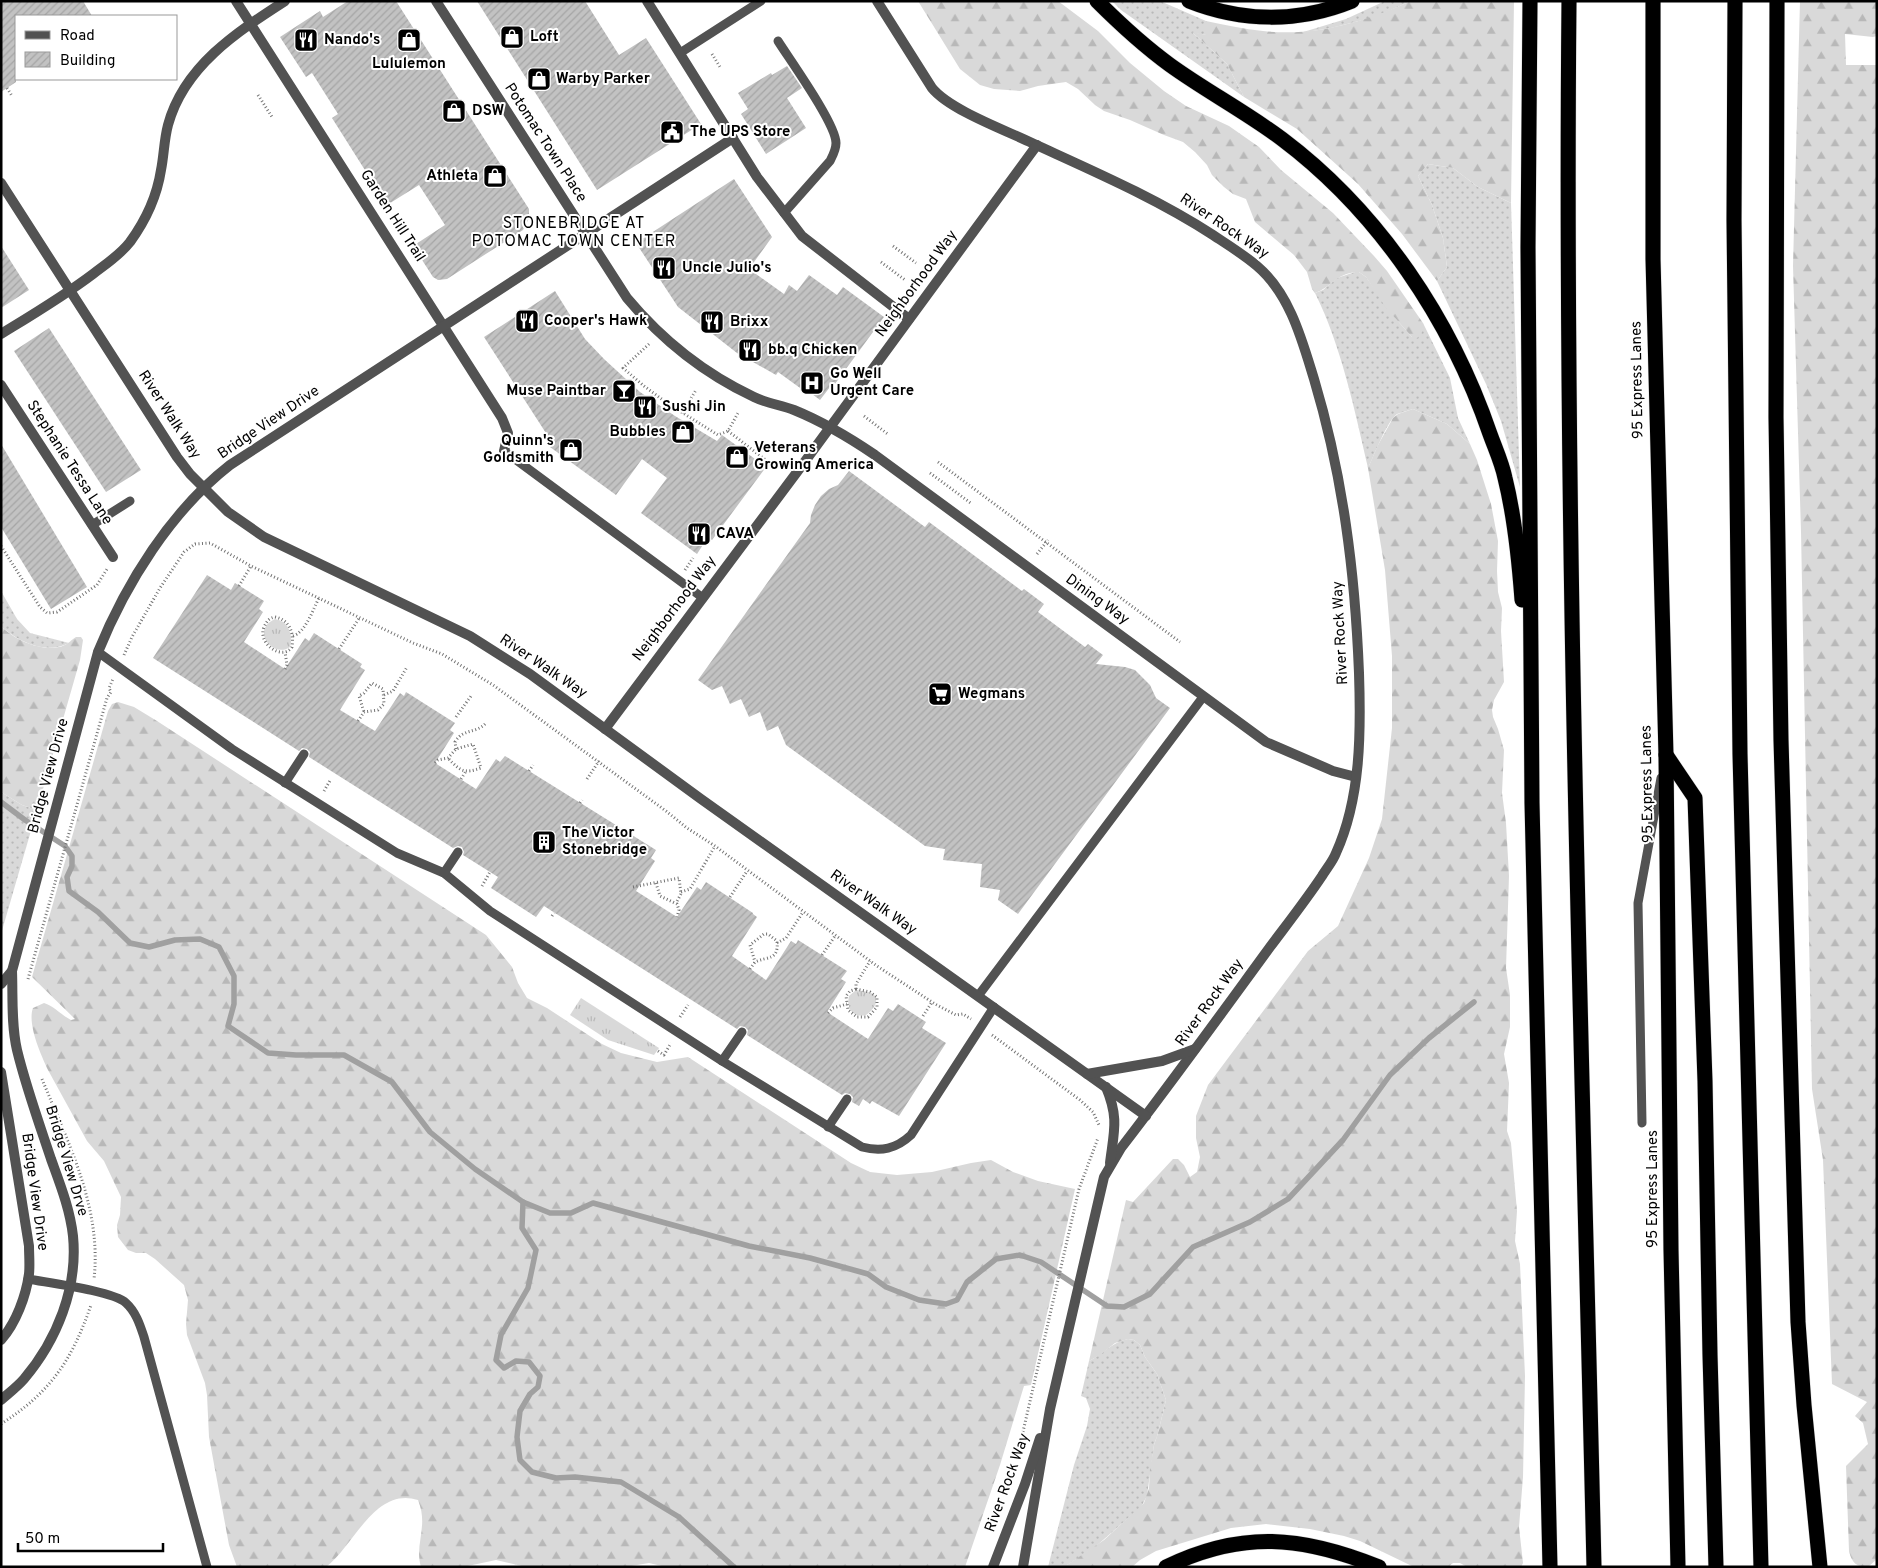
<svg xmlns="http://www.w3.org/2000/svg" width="1878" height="1568" font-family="Overpass,sans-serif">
<defs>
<pattern id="grass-dots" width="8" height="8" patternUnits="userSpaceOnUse" patternTransform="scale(1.25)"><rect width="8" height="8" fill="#d9d9d9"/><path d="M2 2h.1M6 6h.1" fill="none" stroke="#b8b8b8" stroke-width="1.8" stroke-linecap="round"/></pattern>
<pattern id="forest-firs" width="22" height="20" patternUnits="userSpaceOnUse" patternTransform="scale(1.25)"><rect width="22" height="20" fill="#d9d9d9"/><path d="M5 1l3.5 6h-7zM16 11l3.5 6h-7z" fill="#b8b8b8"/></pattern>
<pattern id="park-tufts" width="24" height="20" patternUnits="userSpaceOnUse" patternTransform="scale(1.25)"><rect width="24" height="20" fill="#d9d9d9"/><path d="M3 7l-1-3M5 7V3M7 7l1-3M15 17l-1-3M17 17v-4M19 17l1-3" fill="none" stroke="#b8b8b8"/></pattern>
<pattern id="building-hatch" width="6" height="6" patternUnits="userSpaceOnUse" patternTransform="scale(1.25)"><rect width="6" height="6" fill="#c2c2c2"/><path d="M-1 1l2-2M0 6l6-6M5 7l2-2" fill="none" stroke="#a5a5a5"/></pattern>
</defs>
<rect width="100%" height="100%" fill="#fff"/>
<g fill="url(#grass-dots)">
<path d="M1112 1H1160L1206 21V35L1193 33 1227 64 1244 97 1121 10Z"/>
<path d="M1385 1H1411L1375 17 1331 28 1300 33 1346 19Z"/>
<path d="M1428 164 1453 168 1478 187 1511 203 1520 487 1501 421 1486 384 1437 281 1447 267 1443 238 1432 205 1418 176Z"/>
<path d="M1355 272H1359L1366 277 1396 319 1412 337 1423 328V323L1450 378 1458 418 1470 444 1447 424 1413 409C1408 411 1402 412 1397 414 1387 421 1374 456 1368 468 1355 411 1341 345 1315 293L1323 290 1337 278Z"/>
<path d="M1 591 17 619 30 633 69 643C47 655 18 642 1 626Z"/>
<path d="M1 792 22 805 37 810 1 934Z"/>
<path d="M1128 1339 1134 1340 1140 1345 1145 1357 1157 1374 1166 1400 1158 1433 1154 1445 1147 1496 1141 1507 1095 1547 1064 1567H1048L1074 1465 1087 1426 1090 1409 1086 1398 1081 1396 1089 1361C1103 1354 1112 1342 1128 1339Z"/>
</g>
<g fill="url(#forest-firs)">
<path d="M918 1H1058L1098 31 1130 63 1164 91 1186 106 1229 126 1259 147 1281 170 1333 213 1374 256 1387 271 1423 323C1424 329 1422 334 1417 338L1412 337 1396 319 1386 308 1366 277 1359 272C1337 272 1332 287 1315 293L1312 289 1307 272 1294 255 1255 222 1246 199 1233 194 1224 187 1212 175 1207 165 1195 152 1183 142 1164 135 1130 120 1104 111 1095 105 1078 89 1066 82 1038 86 1020 91 994 89 980 85 960 69Z"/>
<path d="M1411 1H1514L1511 203 1478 187 1453 168 1428 164 1418 176 1432 205 1443 238 1447 267 1437 281 1402 234 1358 184 1297 129 1244 97 1227 64 1192 32 1206 35V21C1225 25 1244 29 1263 31 1315 37 1364 22 1411 1Z"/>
<path d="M1800 1H1877V36L1873 37 1845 34 1846 65H1877V1559L1868 1567C1856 1567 1852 1563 1849 1551L1846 1466 1868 1444 1863 1423 1855 1416 1867 1402 1832 1384 1823 1160 1812 1089 1801 532 1793 266Z"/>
<path d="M1413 409 1447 424 1470 444 1477 460 1491 504 1498 541 1497 571 1498 592 1502 608 1501 631 1504 682 1494 700 1492 710 1493 717 1498 729 1504 750 1502 793 1506 823 1509 876 1506 968 1510 995V1027L1504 1054 1509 1083 1507 1131 1511 1143 1517 1211 1515 1241 1520 1264 1525 1376 1523 1477 1519 1527 1523 1563 1521 1567H1467L1460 1563H1453L1448 1567H1414L1360 1541 1344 1536 1310 1529 1266 1524 1231 1528 1156 1551 1140 1560 1132 1567H1064L1104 1540 1144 1503 1149 1488 1150 1469 1154 1445 1158 1433 1166 1400 1157 1374 1145 1357 1140 1345 1134 1340 1128 1339 1115 1343 1100 1355 1089 1361 1126 1200 1133 1202 1173 1159H1178L1184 1165 1190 1177 1197 1172 1200 1157 1196 1138V1116L1208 1085 1308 951 1338 926 1369 858 1382 819 1392 728V656L1385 570 1368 468 1378 445 1393 418 1398 414Z"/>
<path d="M1 626C15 640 39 651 59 647 66 646 70 641 76 637H81L83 640 80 660 37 810 22 805 1 792Z"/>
<path d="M118 702 134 707 157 721 486 935 512 967 518 983 527 998 547 1008 602 1044 621 1053 657 1062 688 1057 851 1163 870 1172 897 1175 932 1172 971 1163 991 1160 1013 1172 1038 1181 1075 1189 1031 1385 1024 1386 1000 1465 965 1567H666L649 1563 625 1567H526L496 1560 463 1567H421C414 1544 429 1527 418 1500 375 1486 354 1546 326 1567H237L229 1545 209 1437 207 1395 205 1383 187 1335 186 1324 188 1300 184 1285 155 1259 146 1253H136L128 1250 118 1237 117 1225 120 1215 121 1197 104 1161 87 1141 48 1070C41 1055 27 1024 33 1008L44 1003C54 1006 61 1015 71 1020L75 1019 32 977 108 711 112 704Z"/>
</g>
<g fill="url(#park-tufts)">
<path d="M275 619C289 621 293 635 290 647 273 659 250 630 275 619Z"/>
<path d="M856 990C861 991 868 991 873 994 881 1001 872 1011 866 1015 853 1018 846 1008 849 996Z"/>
<path d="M581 998 659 1048 654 1055 608 1040 570 1015Z"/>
</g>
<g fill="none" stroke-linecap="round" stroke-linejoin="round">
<g stroke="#a0a0a0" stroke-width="5.5">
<path d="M1 802 25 820 65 846 72 856V866L67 877 69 891 98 912 130 943 149 947 175 940 200 939 219 947 234 976V1004L228 1026 268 1053 296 1055H344L392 1082 430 1132 475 1169 523 1202 550 1213H571L593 1203 749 1246 810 1258 868 1274 886 1287 919 1300 946 1304 957 1300 967 1282 996 1259 1020 1255 1041 1262 1107 1306 1124 1307 1150 1294 1193 1247 1250 1222 1288 1199 1343 1140 1390 1075 1429 1038 1474 1002"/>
<path d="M523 1202 522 1228 536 1250 528 1288 501 1335 496 1360 504 1368 516 1361 529 1362 540 1376 538 1387 530 1394 520 1411 517 1437 520 1460 532 1472 556 1478 575 1477 621 1482 679 1517 734 1567"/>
</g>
</g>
<g fill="url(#building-hatch)">
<path d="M1 1H83L92 16H16V82L1 92Z"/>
<path d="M348 1H396L529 209V218L523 230 447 279 438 280 433 277 413 246 445 225 419 185 387 205 332 118 338 114 312 73 306 77 280 37 320 11 323 17Z"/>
<path d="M477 1H585L619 55 646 38 701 124 597 190Z"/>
<path d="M787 66 802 88 787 98 806 128 766 154 741 114 748 109 738 93 771 73 772 75Z"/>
<path d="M734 179 772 237 749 269 784 294 789 285 797 291 809 275 837 295 843 287 884 317 832 388 830 387 820 400 808 391 807 393 778 372 776 375 737 353 678 307 636 243Z"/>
<path d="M1 246 29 290 1 308Z"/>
<path d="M555 291 585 339 604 359 640 392 675 416 717 441 722 435 766 467 712 540 708 537 697 554 641 513 667 478 642 459 616 495 550 447 553 444 484 337Z"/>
<path d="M49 328 141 470 106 492 14 351Z"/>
<path d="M1 444 87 587 51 609 1 527Z"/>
<path d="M849 471 925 527 929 522 1022 591 1024 589 1044 604 1038 612 1085 647 1088 644 1103 655 1096 664 1125 667 1135 670 1150 685 1156 698 1170 708 1018 914 998 900 1000 890 980 887 982 864 943 860 945 849 925 846 786 745 778 726 767 731 760 712 749 717 741 699 730 704 722 686 712 690 698 680 810 523 811 515 815 505 821 496 829 489 838 485Z"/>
<path d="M207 575 231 590 235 583 264 601 259 609 263 612 244 642 285 669 305 638 309 641 314 633 362 664 360 667 365 670 340 710 375 731 400 693 404 696 406 692 455 723 450 730 454 733 435 763 476 789 496 759 500 762 505 756 656 850 651 858 655 861 636 891 677 917 697 887 701 890 706 882 753 913V914L757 917 732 956 766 980 791 941 796 944 798 940 847 971 841 979 846 982 827 1012 868 1039 888 1008 893 1011 898 1004 926 1022 922 1028 946 1043 899 1116 872 1101 870 1104 863 1099 859 1106 852 1102 853 1097 850 1094 845 1093 842 1095 747 1035 748 1030 745 1027 740 1026 737 1029 544 906 536 917 491 888 498 877 463 855 464 852 462 847 458 846 453 848 309 757 310 752 307 749 302 748 299 751 153 658Z"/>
</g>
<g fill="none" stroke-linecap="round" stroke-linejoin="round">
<g stroke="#dbdbdb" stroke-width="16">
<g id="highway">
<path d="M1097 1C1120 24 1144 46 1170 65 1206 91 1246 112 1282 139 1379 212 1451 320 1490 434 1495 448 1502 463 1505 478 1515 518 1519 559 1522 600"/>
<path d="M1189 1C1242 22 1298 23 1352 1"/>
<path d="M1530 1 1528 247 1532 803 1550 1567"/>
<path d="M1569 1C1564 523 1582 1045 1594 1567"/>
<path d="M1653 1V259L1666 755 1671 1250 1678 1567"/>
<path d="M1735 1 1734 220 1740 754 1761 1567"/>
<path d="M1777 1 1776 417 1781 740 1798 1322 1804 1405 1820 1567"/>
<path d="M1666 755 1695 798 1705 1081 1710 1355 1716 1567"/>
<path d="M1166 1567C1242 1530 1302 1536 1379 1567"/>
</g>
</g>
<g stroke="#747474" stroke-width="3" stroke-dasharray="1 2.5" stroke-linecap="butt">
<path d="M712 54 720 67"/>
<path d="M7 88 12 96"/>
<path d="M258 95 272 117"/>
<path d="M893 246 916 263"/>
<path d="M881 262 905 280"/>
<path d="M649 344 623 368 644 386 667 403 718 435 728 431 738 413"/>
<path d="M682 413 696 390"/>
<path d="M864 416 889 435"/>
<path d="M728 431 776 468"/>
<path d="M938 462 1180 642"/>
<path d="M930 473 972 504"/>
<path d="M1 546 40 607 47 613 57 612 97 585 107 569"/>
<path d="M1037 554 1048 540"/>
<path d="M685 570 693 558"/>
<path d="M239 586 251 566"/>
<path d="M275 617C290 620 294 633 292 647 283 661 257 644 264 627 267 621 269 618 275 617Z"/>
<path d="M293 636C306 632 313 609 319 598"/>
<path d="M339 649 360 617"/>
<path d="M124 655 132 637 160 588 184 552 195 544 210 543 251 566 413 643 442 654 493 685 666 811 687 828 715 846 877 966 935 1004 956 1015 963 1014 971 1019"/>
<path d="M285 669 287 665 285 652"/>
<path d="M384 695 393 691 407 667"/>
<path d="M456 717 471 696"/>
<path d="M358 721 364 712 378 710 384 704 383 689 372 683 364 693 359 696 364 712"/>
<path d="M456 749 455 742C463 728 476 734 486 723"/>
<path d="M435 763 438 760 448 758 456 749 473 744 481 768C464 774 460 771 448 758"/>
<path d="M529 771 533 765"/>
<path d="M461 779 466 771"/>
<path d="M587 779 599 761"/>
<path d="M324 791 331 779"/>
<path d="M580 803 582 800"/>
<path d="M656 883 660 896 677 904 679 910 677 917"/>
<path d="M482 886 490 872"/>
<path d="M633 887 679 878 681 894 676 903"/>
<path d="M681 892 690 889 715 846"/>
<path d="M730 897 747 871"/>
<path d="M552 916 554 913"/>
<path d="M777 943 786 938 803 912"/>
<path d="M822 955 835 936"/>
<path d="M750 969 755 962C767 956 779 961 777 941L768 934H764L750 945 755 962"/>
<path d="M28 979 107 698 111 692 109 688 113 679"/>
<path d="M856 989 870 992 877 997V1007L868 1017H857L848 1010 846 996 850 991Z"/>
<path d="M856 989V984L870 961"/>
<path d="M828 1013 833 1008 847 1004"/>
<path d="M923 1016 932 1002"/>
<path d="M680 1017 688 1005"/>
<path d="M992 1035 1080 1100 1093 1112 1099 1125"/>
<path d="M658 1051 664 1055 671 1043"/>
<path d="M42 1079C68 1143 102 1208 94 1279"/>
<path d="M1 1424C51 1392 72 1360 91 1305"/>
<path d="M1019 1449 1079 1189 1098 1138"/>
</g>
<g stroke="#525252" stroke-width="9">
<path d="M778 41C790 60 836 124 836 143 836 150 833 155 830 161L784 213"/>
<path d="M680 53 761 1"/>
<path d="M504 451 703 598"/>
<path d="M92 525 130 501"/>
<path d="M98 652 232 749 397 853 444 873 490 911 722 1061 862 1147C881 1152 896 1149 911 1135L994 1007"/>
<path d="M285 783 304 754"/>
<path d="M444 873 458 852"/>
<path d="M978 996 1203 697"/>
<path d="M722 1061 742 1032"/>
<path d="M1642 1123 1638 903 1661 778"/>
<path d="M828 1127 847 1099"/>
<path d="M28 1279C49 1283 113 1291 126 1303 136 1312 140 1325 144 1337L207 1567"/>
</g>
<g stroke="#525252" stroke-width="10">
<path d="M236 1 502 418 508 433 504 451"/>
<path d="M436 1 627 298C662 340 705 374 754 397 766 403 781 405 794 410 821 421 850 438 875 455L1266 742 1333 771 1356 777"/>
<path d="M647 1 757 177 802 236 909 319"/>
<path d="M877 1 932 88C950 110 1005 130 1032 143 1093 171 1156 198 1213 235 1228 245 1243 254 1257 266 1290 294 1302 340 1314 379 1343 476 1355 572 1359 673 1361 732 1361 798 1336 853 1333 861 1327 868 1322 876 1306 900 1288 923 1270 947 1221 1014 1172 1082 1121 1148L1104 1177 1050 1409 1023 1567"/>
<path d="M1 183 177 457 190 474 228 512 264 537 470 636 530 674 701 799 1146 1116"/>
<path d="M1 334C32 315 64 296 93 274 106 264 120 255 130 242 146 220 157 196 161 170 164 155 164 140 168 125 184 66 237 32 285 1"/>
<path d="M1 385 113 557"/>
<path d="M605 729 806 460 1037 145"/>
<path d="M1 984 12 971 98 652C126 583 171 511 230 465L733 138"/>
<path d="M1 1072 29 1246C29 1255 30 1265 29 1274 26 1296 16 1323 1 1340"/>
<path d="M1087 1074 1162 1061 1195 1049"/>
<path d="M1106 1087C1119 1118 1114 1131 1110 1163"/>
<path d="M1 1400C9 1393 17 1387 24 1379 57 1340 78 1288 73 1236 70 1209 60 1184 51 1159 39 1123 26 1087 17 1050 11 1024 13 997 12 971"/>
<path d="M993 1567 1025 1484 1040 1438"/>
</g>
<use href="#highway" stroke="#000" stroke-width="15"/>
</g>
<defs>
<g id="shop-square" transform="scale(1.25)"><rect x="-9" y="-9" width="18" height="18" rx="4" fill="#000" stroke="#fff"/><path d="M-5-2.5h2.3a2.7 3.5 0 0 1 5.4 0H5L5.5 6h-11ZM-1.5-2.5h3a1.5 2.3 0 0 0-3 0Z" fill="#fff"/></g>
<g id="restaurant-square" transform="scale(1.25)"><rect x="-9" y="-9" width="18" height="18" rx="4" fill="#000" stroke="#fff"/><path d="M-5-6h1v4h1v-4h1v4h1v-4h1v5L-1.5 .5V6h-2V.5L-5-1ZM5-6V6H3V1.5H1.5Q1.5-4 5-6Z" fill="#fff"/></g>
<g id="civic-square" transform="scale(1.25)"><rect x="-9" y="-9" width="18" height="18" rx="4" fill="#000" stroke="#fff"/><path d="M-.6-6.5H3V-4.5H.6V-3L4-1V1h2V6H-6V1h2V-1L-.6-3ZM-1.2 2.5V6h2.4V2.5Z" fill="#fff"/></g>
<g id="hospital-square" transform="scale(1.25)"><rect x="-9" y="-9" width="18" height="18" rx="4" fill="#000" stroke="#fff"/><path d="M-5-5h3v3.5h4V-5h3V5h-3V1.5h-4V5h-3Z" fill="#fff"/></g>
<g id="bar-square" transform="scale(1.25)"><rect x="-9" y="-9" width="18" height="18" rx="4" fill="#000" stroke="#fff"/><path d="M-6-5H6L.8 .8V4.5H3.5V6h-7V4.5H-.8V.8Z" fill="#fff"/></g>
<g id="supermarket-square" transform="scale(1.25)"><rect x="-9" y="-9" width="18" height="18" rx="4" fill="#000" stroke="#fff"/><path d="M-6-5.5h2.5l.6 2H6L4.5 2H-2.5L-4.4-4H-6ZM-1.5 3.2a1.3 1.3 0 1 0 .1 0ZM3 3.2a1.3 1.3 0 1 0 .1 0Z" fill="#fff"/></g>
<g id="building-square" transform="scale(1.25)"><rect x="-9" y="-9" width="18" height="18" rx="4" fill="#000" stroke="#fff"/><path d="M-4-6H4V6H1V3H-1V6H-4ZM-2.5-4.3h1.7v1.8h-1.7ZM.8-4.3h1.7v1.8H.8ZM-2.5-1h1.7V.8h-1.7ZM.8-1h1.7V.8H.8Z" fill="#fff"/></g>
</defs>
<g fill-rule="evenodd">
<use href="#shop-square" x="512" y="37"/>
<use href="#restaurant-square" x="306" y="40"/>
<use href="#shop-square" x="409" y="40"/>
<use href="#shop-square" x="539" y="79"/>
<use href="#shop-square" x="454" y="111"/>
<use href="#civic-square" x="672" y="132"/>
<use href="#shop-square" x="495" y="176"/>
<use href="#restaurant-square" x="664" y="268"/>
<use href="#restaurant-square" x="527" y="321"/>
<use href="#restaurant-square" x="712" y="322"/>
<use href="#restaurant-square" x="750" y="350"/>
<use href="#hospital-square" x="812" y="383"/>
<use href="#bar-square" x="624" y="391"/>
<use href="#restaurant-square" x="645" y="407"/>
<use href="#shop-square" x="683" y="432"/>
<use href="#shop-square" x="571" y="450"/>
<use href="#shop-square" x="737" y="457"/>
<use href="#restaurant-square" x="699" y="534"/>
<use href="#supermarket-square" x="940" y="694"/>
<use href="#building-square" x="544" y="842"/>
</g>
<g text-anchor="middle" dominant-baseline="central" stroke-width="4" stroke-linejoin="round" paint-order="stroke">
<g font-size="15" font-weight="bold" fill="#000" stroke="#fff" text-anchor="start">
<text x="530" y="37">Loft</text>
<text x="324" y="40">Nando's</text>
<text x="409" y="64" text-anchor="middle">Lululemon</text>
<text x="556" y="79">Warby Parker</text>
<text x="472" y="111">DSW</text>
<text x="690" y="132">The UPS Store</text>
<text x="478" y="176" text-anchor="end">Athleta</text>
<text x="682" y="268">Uncle Julio's</text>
<text x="544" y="321">Cooper's Hawk</text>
<text x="730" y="322">Brixx</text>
<text x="768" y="350">bb.q Chicken</text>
<text x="830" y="374">Go Well<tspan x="830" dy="17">Urgent Care</tspan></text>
<text x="606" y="391" text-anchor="end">Muse Paintbar</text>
<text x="662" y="407">Sushi Jin</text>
<text x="666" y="432" text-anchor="end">Bubbles</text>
<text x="554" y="441" text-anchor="end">Quinn's<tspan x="554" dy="17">Goldsmith</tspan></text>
<text x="754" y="448">Veterans<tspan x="754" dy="17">Growing America</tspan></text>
<text x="716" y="534">CAVA</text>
<text x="958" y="694">Wegmans</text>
<text x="562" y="833">The Victor<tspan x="562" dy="17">Stonebridge</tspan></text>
</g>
<g font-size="15" fill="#000" stroke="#fff">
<text transform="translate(545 143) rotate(57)">Potomac Town Place</text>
<text transform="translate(392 216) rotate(57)">Garden Hill Trail</text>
<text transform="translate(1224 227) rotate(34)">River Rock Way</text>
<text transform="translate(917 284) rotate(-54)">Neighborhood Way</text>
<text transform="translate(1638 380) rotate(-91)">95 Express Lanes</text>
<text transform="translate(169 415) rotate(57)">River Walk Way</text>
<text transform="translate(269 423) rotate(-34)">Bridge View Drive</text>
<text transform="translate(69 463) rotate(57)">Stephanie Tessa Lane</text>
<text transform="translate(1097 600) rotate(36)">Dining Way</text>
<text transform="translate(675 609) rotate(-53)">Neighborhood Way</text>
<text transform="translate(1341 633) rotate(-93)">River Rock Way</text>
<text transform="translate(543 667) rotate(34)">River Walk Way</text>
<text transform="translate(49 776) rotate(-75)">Bridge View Drive</text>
<text transform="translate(1648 784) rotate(-91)">95 Express Lanes</text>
<text transform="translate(873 903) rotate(35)">River Walk Way</text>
<text transform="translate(1210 1003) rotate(-54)">River Rock Way</text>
<text transform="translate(66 1161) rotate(73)">Bridge View Drve</text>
<text transform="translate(1653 1189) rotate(-90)">95 Express Lanes</text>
<text transform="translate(34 1192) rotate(82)">Bridge View Drive</text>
<text transform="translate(1008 1483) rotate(-70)">River Rock Way</text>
</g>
<g font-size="16" letter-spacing="1" fill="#000" stroke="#fff">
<text x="574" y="224">STONEBRIDGE AT<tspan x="574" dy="18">POTOMAC TOWN CENTER</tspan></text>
</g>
</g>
<rect width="1878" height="1568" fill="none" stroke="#000000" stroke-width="5"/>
<rect x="15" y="15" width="162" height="65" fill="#ffffff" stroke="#999999"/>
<rect x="25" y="31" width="25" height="8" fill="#525252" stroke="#999999"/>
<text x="60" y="40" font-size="15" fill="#000000">Road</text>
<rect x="25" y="52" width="25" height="15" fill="url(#building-hatch)" stroke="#999999"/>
<text x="60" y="65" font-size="15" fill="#000000">Building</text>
<path d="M18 1543v8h145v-8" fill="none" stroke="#000000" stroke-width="2.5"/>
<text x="25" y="1543" font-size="15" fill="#000000" stroke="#ffffff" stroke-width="4" paint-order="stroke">50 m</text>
</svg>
